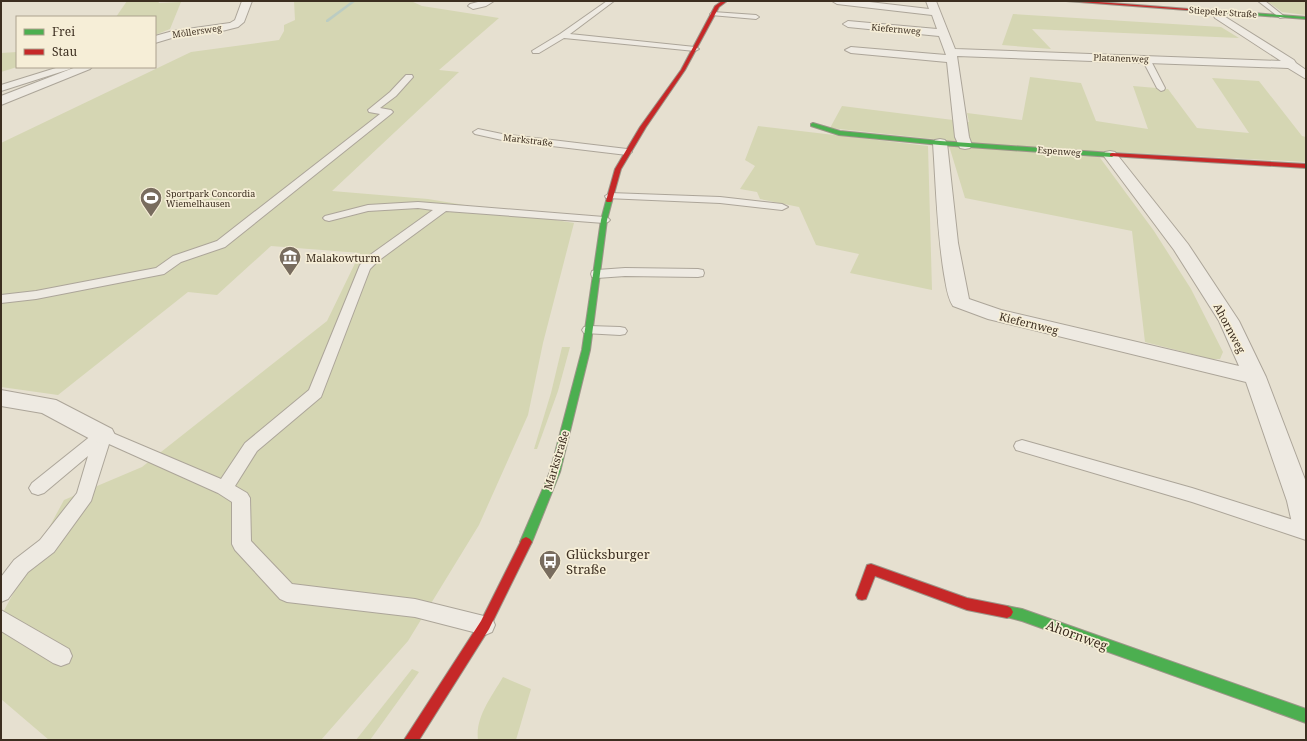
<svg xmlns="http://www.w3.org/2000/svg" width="1307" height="741" font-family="'Noto Serif',serif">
<rect width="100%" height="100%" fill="#e6e0d0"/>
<g fill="#d5d6b3">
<path d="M127 1H158L159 3 181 2 170 29 155 35V17H116Z"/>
<path d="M294 1H411L422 6 499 18 439 70 459 72 332 191 428 199 574 223 543 343 528 415 479 525 408 641 321 740H49L1 699V616L64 500 142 467 327 321 360 253 271 246 217 295 188 292 58 395 1 387V143L191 52 279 40 284 31V25L295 20Z"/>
<path d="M1267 1H1306V15L1282 12Z"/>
<path d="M1013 14 1221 27 1239 38 1032 29 1051 49 1002 45Z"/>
<path d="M17 52V67L1 72V53Z"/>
<path d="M1030 77 1081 83 1096 121 1148 129 1133 86 1168 89 1197 128 1249 133 1212 78 1259 81 1302 136 1306 137V162L1095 151 1154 231 1191 289 1223 352 1220 359H1211L1145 342 1132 231 965 198 950 149 943 140 830 128 842 106 969 122 967 113 1022 120Z"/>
<path d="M758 126 928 146 932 290 850 273 859 254 816 245 799 207 760 199 757 192 740 189 755 166 745 160Z"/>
<path d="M562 347H570L558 391 537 449H534L551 393Z"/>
<path d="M412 669 419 672 370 740H356Z"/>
<path d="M503 677 531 689 516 740H478C475 717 492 696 503 677Z"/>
</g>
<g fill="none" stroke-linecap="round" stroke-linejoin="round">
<path fill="#bbccc2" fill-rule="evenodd" d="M352 1H356L328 22H326V20Z"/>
<g stroke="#aca599" stroke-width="2">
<g id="lane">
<path d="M607 1H614L570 34 695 47 699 49 695 51 564 38 539 53H533L532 51 560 34Z"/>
<path d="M1258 1H1265L1285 17 1280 18Z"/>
<path d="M713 12 756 15 759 17 756 19 711 15 710 14Z"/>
<path d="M1143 57H1149L1150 59 1165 88 1164 90 1161 91 1157 88 1142 59Z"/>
<path d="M59 67H71L70 69 1 91V85Z"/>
<path d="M406 75H412L413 77 396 96 380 108 391 110 393 112 391 114 225 247 181 262 164 274 36 299 1 303V295L36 291 156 268 173 256 217 241 380 114 369 112 368 110 390 92Z"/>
<path d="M478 129 502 134 627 149 632 152 627 155 502 140 475 134 473 132Z"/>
<path d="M610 193 720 197 782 204 788 207 782 210 720 203 606 198 605 196Z"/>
<path d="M418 202 604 217 608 218 610 220 608 222 604 223 446 211 378 261 370 269 321 397 257 451 235 486 247 493 250 498 251 541 292 584 415 599 492 618 495 625 492 632 485 635 415 617 287 602 280 599 235 550 232 544V502L218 493 109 444 91 501 54 552 28 572 8 599 1 602V577L14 560 40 540 77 493 88 456 44 493 38 495 32 493 29 488 32 483 97 431 103 429 221 479 245 443 309 390 360 265 370 255 433 210 418 208 368 211 329 221 325 220 323 218 325 216 368 205Z"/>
<path d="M625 268 698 269 703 270 704 273 703 276 698 277 625 276 597 278 592 277 591 274 592 271 597 270Z"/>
<path d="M589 326 620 327 625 328 627 331 625 334 620 335 584 333 582 330 584 327Z"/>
<path d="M1022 440 1192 488 1306 524V540L1192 502 1016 450 1014 446 1016 442Z"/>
<path d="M1 610 69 649 72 656 69 663 61 666 53 663 1 631Z"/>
</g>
</g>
<g stroke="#aca599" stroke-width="2">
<g id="street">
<path d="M242 1H252L244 22 238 27 222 31 175 37 155 43V36L173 31 230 23 235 20Z"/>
<path d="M482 1H494L486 6 473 9 468 6 470 4Z"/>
<path d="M832 1H861L929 9 926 1H936L955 49 1281 61 1215 18 1214 16 1219 13 1294 60 1296 63 1306 70V79L1288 68 957 56 969 137 972 145 970 148 965 149 960 148 955 137 947 62 851 53 845 50 851 47 946 55 939 36 848 27 843 24 848 21 937 29 932 15 837 4Z"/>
<path d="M76 67H92L90 69 1 105V96Z"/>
<path d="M940 139 945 140 947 143 958 243 969 299 1001 310 1239 366 1219 321 1174 250 1103 155 1105 152 1110 151 1115 152 1188 244 1239 321 1266 377 1306 482V534L1296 531 1292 523 1287 501 1246 382 988 319 953 306C947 297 946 284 944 274 937 231 936 187 933 143L935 140Z"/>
<path d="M1 390 56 400 112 429 115 435 112 441 103 444 94 441 42 413 1 406Z"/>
</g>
</g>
<g stroke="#9c9588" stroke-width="2">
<g id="fast">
<path d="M1200 9 1306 17V19L1199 11Z"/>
<path d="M813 123 840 131 940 141 1112 153 1115 155 1112 157 940 145 839 135 811 126V124Z"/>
<path d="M609 199 612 201 607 220 590 350 560 472 532 542 530 545 526 547 522 545 520 542 550 472 582 350 601 220 606 201Z"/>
<path d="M1007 606 1022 609 1306 709V723L1022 621 1003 616 1001 612 1003 608Z"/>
</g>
</g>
<g stroke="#9c9588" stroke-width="2">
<g id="jam">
<path d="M722 1H727L719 7 685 70 646 127 621 169 612 201 611 202H607L606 201 615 169 640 127 681 70 715 6Z"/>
<path d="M1066 1H1085L1202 10 1200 11Z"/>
<path d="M1112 153 1306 164V168L1110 156V154Z"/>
<path d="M526 537 530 539 532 542 489 629 419 740H404L481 621 522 539Z"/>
<path d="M871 564 967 598 1007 606 1011 608 1013 612 1011 616 1007 618 967 610 875 576 866 599 862 600 858 599 856 595 867 565Z"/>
</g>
</g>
<use href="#lane" fill="#eeeae2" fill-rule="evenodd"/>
<use href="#street" fill="#eeeae2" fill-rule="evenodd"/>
<use href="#fast" fill="#4caf50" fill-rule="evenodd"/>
<use href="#jam" fill="#c62828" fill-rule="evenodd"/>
</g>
<defs>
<g id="stadium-pin" transform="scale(1.15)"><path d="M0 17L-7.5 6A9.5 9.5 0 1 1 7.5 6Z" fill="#786c5e" stroke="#f6eed7"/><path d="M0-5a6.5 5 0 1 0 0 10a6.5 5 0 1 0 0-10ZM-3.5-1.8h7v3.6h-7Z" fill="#fff"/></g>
<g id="museum-pin" transform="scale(1.15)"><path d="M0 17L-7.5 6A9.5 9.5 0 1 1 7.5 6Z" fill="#786c5e" stroke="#f6eed7"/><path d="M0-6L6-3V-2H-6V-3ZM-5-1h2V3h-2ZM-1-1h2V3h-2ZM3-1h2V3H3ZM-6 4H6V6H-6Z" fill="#fff"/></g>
<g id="bus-pin" transform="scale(1.15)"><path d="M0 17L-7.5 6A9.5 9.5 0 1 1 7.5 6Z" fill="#786c5e" stroke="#f6eed7"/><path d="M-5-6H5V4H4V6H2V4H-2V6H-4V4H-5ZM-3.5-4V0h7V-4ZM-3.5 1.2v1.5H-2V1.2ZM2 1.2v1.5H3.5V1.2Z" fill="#fff"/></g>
</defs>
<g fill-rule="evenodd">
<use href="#stadium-pin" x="151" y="198"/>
<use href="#museum-pin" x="290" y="257"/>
<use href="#bus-pin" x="550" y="561"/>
</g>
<g text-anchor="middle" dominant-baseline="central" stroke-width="3.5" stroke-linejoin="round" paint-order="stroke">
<g font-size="9" fill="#3c2e20" stroke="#f6eed7">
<text transform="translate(1223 12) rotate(4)">Stiepeler Straße</text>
<text transform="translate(896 29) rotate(5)">Kiefernweg</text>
<text transform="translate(197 31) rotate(-8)">Möllersweg</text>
<text transform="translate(1121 58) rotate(2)">Platanenweg</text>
<text transform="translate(528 140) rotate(7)">Markstraße</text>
<text transform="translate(1059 151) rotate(4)">Espenweg</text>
</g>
<g font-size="9" fill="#3c2e20" stroke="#f6eed7" text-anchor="start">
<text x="166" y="193">Sportpark Concordia<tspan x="166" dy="10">Wiemelhausen</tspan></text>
</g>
<g font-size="11" fill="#3c2e20" stroke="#f6eed7" text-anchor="start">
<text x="306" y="257">Malakowturm</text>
</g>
<g font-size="11" fill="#3c2e20" stroke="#f6eed7">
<text transform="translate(1029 323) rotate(14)">Kiefernweg</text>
<text transform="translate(1230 328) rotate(62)">Ahornweg</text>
<text transform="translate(556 460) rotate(-73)">Markstraße</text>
</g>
<g font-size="13" fill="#3c2e20" stroke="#f6eed7" text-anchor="start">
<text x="566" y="554">Glücksburger<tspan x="566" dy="15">Straße</tspan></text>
</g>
<g font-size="13" fill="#3c2e20" stroke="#f6eed7">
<text transform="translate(1077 635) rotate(20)">Ahornweg</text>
</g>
</g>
<rect width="1307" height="741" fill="none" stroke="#3c2e20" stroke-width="4"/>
<rect x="16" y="16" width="140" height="52" fill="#f6eed7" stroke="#aca18e"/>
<rect x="24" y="29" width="20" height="6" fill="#4caf50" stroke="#aca18e"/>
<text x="52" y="36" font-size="12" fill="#3c2e20">Frei</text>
<rect x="24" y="49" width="20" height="6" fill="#c62828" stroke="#aca18e"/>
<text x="52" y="56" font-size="12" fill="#3c2e20">Stau</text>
</svg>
